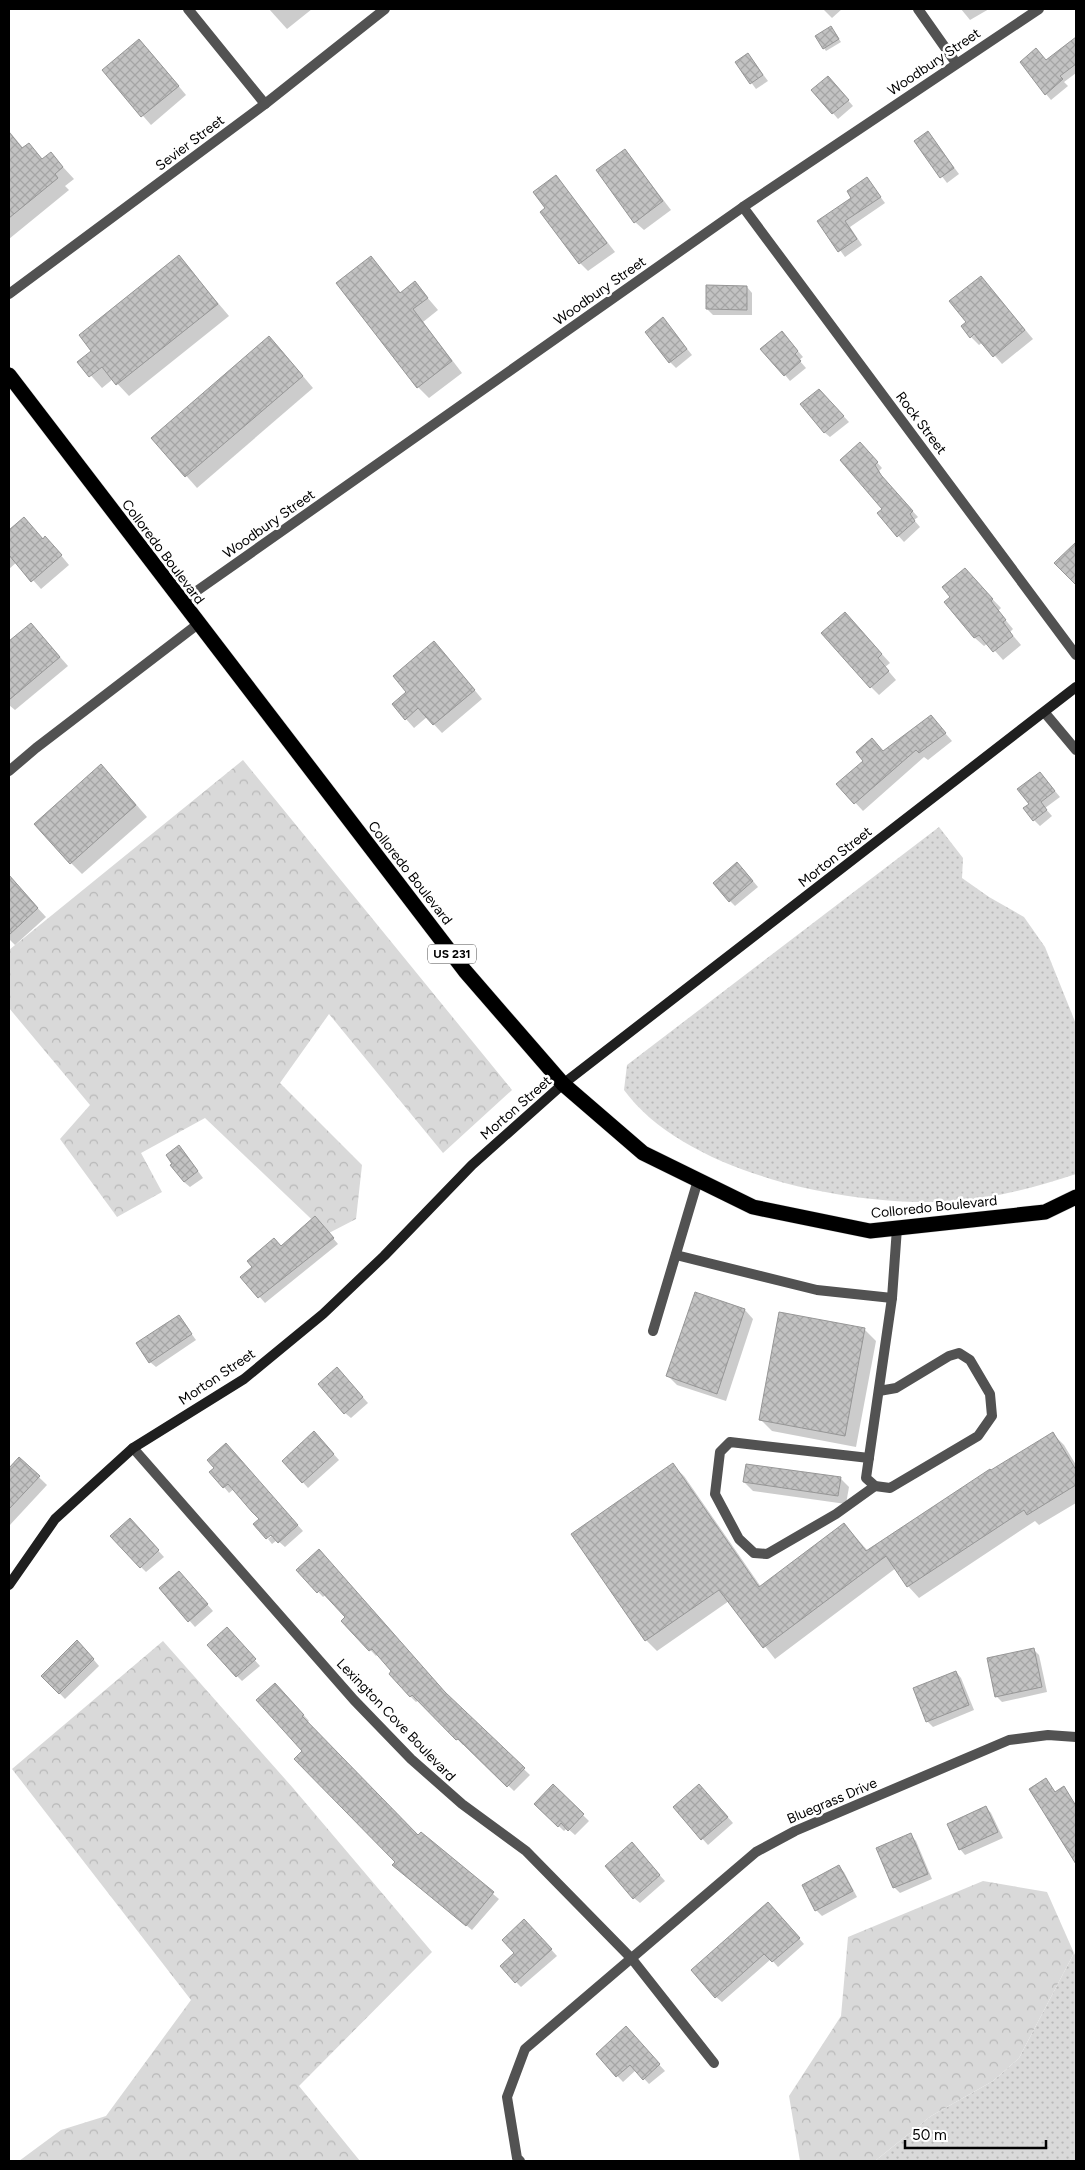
<svg xmlns="http://www.w3.org/2000/svg" width="1085" height="2170" font-family="Figtree,sans-serif">
<defs>
<pattern id="grass-dots" width="8" height="8" patternUnits="userSpaceOnUse" patternTransform="scale(1.25)"><rect width="8" height="8" fill="#d9d9d9"/><path d="M2 2h.1M6 6h.1" fill="none" stroke="#b8b8b8" stroke-width="1.8" stroke-linecap="round"/></pattern>
<pattern id="forest-crowns" width="20" height="18" patternUnits="userSpaceOnUse" patternTransform="scale(1.25)"><rect width="20" height="18" fill="#d9d9d9"/><path d="M2 6a3 3 0 1 1 6 0M12 15a3 3 0 1 1 6 0" fill="none" stroke="#b8b8b8"/></pattern>
<pattern id="building-cross-hatch" width="8" height="8" patternUnits="userSpaceOnUse" patternTransform="scale(1.25)"><rect width="8" height="8" fill="#c2c2c2"/><path d="M0 0l8 8M0 8l8-8" fill="none" stroke="#a5a5a5"/></pattern>
</defs>
<rect width="100%" height="100%" fill="#fff"/>
<g fill="url(#grass-dots)">
<path d="M939 827 963 858 962 878 989 897 1024 917 1045 947 1076 1024V1174C1037 1187 996 1198 954 1201 854 1208 686 1175 624 1090L627 1065Z"/>
<path d="M1074 1953 1076 1957V2161H875L931 2116 993 2081 1019 2058Z"/>
</g>
<g fill="url(#forest-crowns)">
<path d="M243 760 512 1090 443 1153 329 1014 280 1083 362 1165 356 1219 327 1234 205 1118 141 1153 162 1192 117 1217 60 1139 90 1105 9 1008V950Z"/>
<path d="M163 1641 293 1788 432 1952 299 2086 360 2161H19L61 2130 106 2116 191 2000 12 1769Z"/>
<path d="M983 1881 1047 1892 1074 1953 1019 2058 993 2081 931 2116 875 2161H800L789 2096 841 2016 848 1937Z"/>
</g>
<g fill="#0003">
<path d="M269 9H312L287 29Z"/>
<path d="M823 9H842L832 18Z"/>
<path d="M961 9H989L970 20Z"/>
<path d="M831 27 841 42 826 51 824 48Z"/>
<path d="M1076 39V73L1064 82 1068 86 1051 100 1046 94 1047 61Z"/>
<path d="M148 49 186 95 151 125 103 70Z"/>
<path d="M748 54 768 81 756 89 736 62Z"/>
<path d="M833 83 853 106 838 119 813 90Z"/>
<path d="M9 131 24 149 28 145 43 160 51 154 74 179 65 186 69 190 9 239Z"/>
<path d="M928 133 959 174 947 183 916 142Z"/>
<path d="M625 150 671 210 644 230 635 222Z"/>
<path d="M556 176 615 252 588 271 580 263 546 208Z"/>
<path d="M867 179 885 203 850 227 862 245 845 257 819 221 853 198Z"/>
<path d="M179 257 229 316 129 396 113 379 102 388 79 362 92 351Z"/>
<path d="M371 258 401 293 415 283 438 310 423 322 462 373 429 398 418 387Z"/>
<path d="M981 277 1033 339 1002 364 983 342 979 345 971 337 968 322Z"/>
<path d="M747 287 752 293V315H713L707 309Z"/>
<path d="M668 325 692 355 676 368 670 362Z"/>
<path d="M787 338 803 357 799 360 806 368 790 381 785 375Z"/>
<path d="M280 349 313 388 197 488 153 438Z"/>
<path d="M825 396 849 422 830 437 824 432Z"/>
<path d="M866 450 882 468 879 471 886 482 918 517 914 520 920 527 904 542 879 514 883 510Z"/>
<path d="M24 519 43 540 54 547 69 565 41 589 17 562 9 569V532Z"/>
<path d="M973 579 1001 608 998 611 1013 629 1010 632 1021 645 1003 660 988 643 984 646 975 638 946 602Z"/>
<path d="M853 622 890 663 885 667 896 680 879 695 871 687Z"/>
<path d="M31 624 68 666 15 710 9 705V643Z"/>
<path d="M443 652 482 699 442 733 427 717 414 728 406 719 408 692Z"/>
<path d="M931 717 952 741 928 760 924 757 863 811 838 784Z"/>
<path d="M1040 773 1060 797 1045 808 1052 816 1040 826 1034 820Z"/>
<path d="M113 778 147 817 82 874 71 863Z"/>
<path d="M743 869 758 887 735 906 730 901Z"/>
<path d="M9 877 46 917 15 945 9 939Z"/>
<path d="M184 1152 203 1178 190 1187 184 1182Z"/>
<path d="M321 1224 338 1244 265 1303 242 1277 281 1248Z"/>
<path d="M696 1293 745 1310 753 1319 726 1401 677 1385 668 1376Z"/>
<path d="M179 1317 196 1340 156 1367 150 1362Z"/>
<path d="M864 1329 876 1341 856 1447 772 1431 760 1419Z"/>
<path d="M343 1375 368 1403 351 1418 345 1413Z"/>
<path d="M1053 1434 1064 1445 1076 1465V1503L1039 1525 1035 1521 919 1598 908 1586 896 1568 775 1659 729 1601 657 1651 646 1640 672 1465 684 1476 761 1587 844 1524 868 1551Z"/>
<path d="M320 1439 339 1460 308 1488 284 1461Z"/>
<path d="M231 1451 303 1531 285 1547 277 1540 272 1544 268 1539 276 1532 260 1519 234 1489 229 1493 224 1487 216 1468Z"/>
<path d="M19 1458 47 1485 9 1526V1470Z"/>
<path d="M840 1478 849 1487 846 1504 753 1491 744 1482Z"/>
<path d="M135 1525 164 1557 146 1572 141 1567Z"/>
<path d="M298 1570 448 1697 530 1775 514 1791 464 1744 463 1745 419 1700 416 1702 411 1697 391 1674 393 1672 378 1654 376 1656 343 1621 347 1617 326 1595 323 1597Z"/>
<path d="M184 1578 213 1611 195 1627 161 1588Z"/>
<path d="M232 1634 260 1666 242 1681 237 1676Z"/>
<path d="M83 1647 99 1666 65 1699 43 1676Z"/>
<path d="M1034 1650 1039 1655 1047 1692 1002 1702 996 1696Z"/>
<path d="M956 1672 961 1678 974 1710 933 1727 927 1721Z"/>
<path d="M281 1690 309 1721 307 1723 418 1836 421 1834 499 1899 472 1930 399 1870 396 1862 303 1751Z"/>
<path d="M1046 1780 1056 1793 1064 1788 1076 1805V1865L1031 1789Z"/>
<path d="M553 1786 589 1821 575 1835 567 1828 564 1831 536 1804Z"/>
<path d="M705 1791 733 1823 708 1845 674 1807Z"/>
<path d="M986 1807 991 1813 1003 1838 965 1855 960 1849Z"/>
<path d="M910 1835 916 1841 932 1879 900 1893 894 1887Z"/>
<path d="M637 1850 665 1881 640 1903 634 1898Z"/>
<path d="M839 1867 844 1872 857 1897 822 1916 816 1910 803 1886Z"/>
<path d="M774 1910 804 1944 778 1967 771 1959 722 2002 716 1997Z"/>
<path d="M530 1926 557 1956 521 1987 516 1982V1953Z"/>
<path d="M631 2034 665 2071 649 2084 636 2070 623 2082 597 2054Z"/>
</g>
<g fill="url(#building-cross-hatch)" stroke="#969696">
<path d="M831 26 839 39 823 49 815 36Z"/>
<path d="M1076 37V64L1060 76 1063 79 1045 95 1020 62 1036 48 1046 60Z"/>
<path d="M139 39 179 86 141 117 102 70Z"/>
<path d="M748 53 763 75 750 84 735 62Z"/>
<path d="M828 76 849 100 832 114 811 90Z"/>
<path d="M928 131 954 168 940 178 914 141Z"/>
<path d="M9 132 22 148 29 143 42 159 51 152 63 167 55 174 58 178 9 218Z"/>
<path d="M625 149 663 201 634 223 596 170Z"/>
<path d="M556 175 607 243 579 264 540 212 545 208 533 192Z"/>
<path d="M867 177 881 197 845 221 857 239 838 252 817 221 851 198 847 191Z"/>
<path d="M179 255 218 304 116 385 102 367 89 377 77 362 91 351 79 335Z"/>
<path d="M371 256 400 293 415 281 428 298 413 309 452 361 417 388 336 283Z"/>
<path d="M981 276 1025 330 993 357 974 334 970 338 961 326 966 322 949 301Z"/>
<path d="M706 285 747 286V310L706 309Z"/>
<path d="M663 317 687 349 669 363 645 332Z"/>
<path d="M782 331 798 351 795 354 801 361 784 376 760 349Z"/>
<path d="M269 336 303 376 185 477 151 438Z"/>
<path d="M819 389 844 416 824 433 800 404Z"/>
<path d="M860 442 878 462 875 465 881 475 913 511 910 514 915 521 897 537 877 513 882 509 840 460Z"/>
<path d="M24 517 43 539 45 536 62 555 31 582 9 555V530Z"/>
<path d="M1076 542V585L1054 563Z"/>
<path d="M965 568 993 599 991 601 1006 620 1003 622 1013 636 993 652 979 635 974 638 944 602 950 597 942 587Z"/>
<path d="M845 612 882 654 878 658 889 671 870 688 821 633Z"/>
<path d="M31 623 60 657 9 700V641Z"/>
<path d="M434 641 475 690 433 725 418 708 405 720 392 704 406 692 393 676Z"/>
<path d="M931 715 946 733 919 753 916 750 854 804 836 784 863 761 856 752 872 738 883 751Z"/>
<path d="M101 764 136 805 70 864 34 824Z"/>
<path d="M1040 772 1055 791 1041 802 1047 810 1033 821 1023 808 1029 804 1017 789Z"/>
<path d="M737 862 753 881 729 902 713 883Z"/>
<path d="M9 875 38 908 9 935Z"/>
<path d="M179 1145 198 1171 184 1182 170 1165 172 1164 166 1155Z"/>
<path d="M315 1216 334 1238 258 1298 240 1277 252 1267 247 1261 274 1238 281 1246Z"/>
<path d="M695 1292 745 1309 717 1394 666 1376Z"/>
<path d="M779 1312 865 1328 845 1436 759 1420Z"/>
<path d="M179 1315 192 1334 149 1363 136 1343Z"/>
<path d="M337 1367 363 1397 344 1414 318 1384Z"/>
<path d="M314 1431 334 1454 302 1483 282 1461Z"/>
<path d="M1053 1432 1076 1470V1485L1027 1515 1024 1510 907 1587 886 1556 763 1648 719 1590 645 1641 571 1534 673 1463 759 1587 844 1523 866 1551 990 1469 991 1470Z"/>
<path d="M226 1443 298 1525 278 1543 271 1535 266 1539 253 1524 259 1519 252 1512 228 1484 223 1488 209 1472 214 1468 207 1460Z"/>
<path d="M19 1457 40 1476 9 1509V1468Z"/>
<path d="M746 1464 841 1477 838 1496 743 1482Z"/>
<path d="M130 1518 159 1550 140 1568 110 1536Z"/>
<path d="M319 1549 445 1692 525 1768 507 1787 458 1739 456 1740 412 1695 410 1697 389 1674 391 1671 372 1649 369 1651 341 1621 345 1617 320 1590 317 1593 296 1570Z"/>
<path d="M179 1571 208 1604 188 1622 159 1588Z"/>
<path d="M227 1627 256 1659 236 1677 207 1645Z"/>
<path d="M77 1640 94 1659 59 1694 41 1676Z"/>
<path d="M1034 1648 1042 1687 995 1697 987 1658Z"/>
<path d="M956 1671 969 1705 926 1722 913 1688Z"/>
<path d="M275 1683 304 1715 302 1716 418 1835 421 1832 494 1892 466 1926 392 1865 395 1862 294 1759 302 1751 256 1700Z"/>
<path d="M1046 1778 1055 1792 1064 1786 1076 1806V1864L1029 1789Z"/>
<path d="M553 1784 584 1814 568 1831 561 1823 558 1827 534 1804Z"/>
<path d="M699 1784 728 1817 701 1840 673 1807Z"/>
<path d="M986 1806 998 1832 959 1850 947 1824Z"/>
<path d="M911 1833 928 1874 893 1888 876 1848Z"/>
<path d="M632 1842 660 1875 633 1899 605 1866Z"/>
<path d="M839 1865 853 1891 815 1911 802 1885Z"/>
<path d="M768 1902 800 1938 772 1962 764 1954 715 1998 691 1970Z"/>
<path d="M524 1919 552 1949 515 1983 500 1966 514 1953 502 1940Z"/>
<path d="M626 2026 660 2064 643 2080 630 2065 616 2077 596 2054Z"/>
</g>
<g fill="none" stroke-linecap="round" stroke-linejoin="round">
<g stroke="#dbdbdb" stroke-width="16">
<path id="highway" d="M9 375 465 971 563 1084 643 1153 753 1207 870 1231 1045 1212 1076 1197"/>
</g>
<g stroke="#525252" stroke-width="10">
<path d="M9 771 36 748 198 624"/>
<path d="M676 1255 817 1290 892 1298"/>
<path d="M653 1331 698 1180"/>
<path d="M879 1391 896 1388 949 1356 959 1353 970 1360 990 1394 992 1416 978 1436 890 1488 875 1486 866 1478 892 1298 897 1228"/>
<path d="M869 1458 730 1442 720 1452 715 1494 739 1539 754 1553 767 1554 836 1514 875 1486"/>
</g>
<g stroke="#525252" stroke-width="10">
<path d="M188 9 265 104"/>
<path d="M918 9 956 63"/>
<path d="M743 207 1076 655"/>
<path d="M9 294 265 104 385 9"/>
<path d="M181 602 743 207 1039 9"/>
<path d="M1045 713 1076 750"/>
<path d="M133 1448 354 1700 411 1759 462 1804 526 1851 632 1959 714 2063"/>
<path d="M520 2161 517 2158 507 2097 525 2049 756 1852 795 1831 1009 1740 1048 1735 1076 1737"/>
</g>
<path stroke="#1f1f1f" stroke-width="10" d="M9 1585 55 1519 133 1448 244 1379 323 1314 384 1256 472 1165 563 1084 1076 687"/>
<use href="#highway" stroke="#000" stroke-width="15"/>
</g>
<g text-anchor="middle" dominant-baseline="central" stroke-width="5" stroke-linejoin="round" paint-order="stroke">
<rect fill="#fff" stroke="#4c4c4c" stroke-width="1" x="428" y="944.5" width="48" height="19" rx="4"/>
<g font-size="12" font-weight="bold" fill="#000">
<text x="452" y="954">US 231</text>
</g>
<g font-size="14" fill="#000" stroke="#fff">
<text transform="translate(934 62) rotate(-34)">Woodbury Street</text>
<text transform="translate(190 143) rotate(-37)">Sevier Street</text>
<text transform="translate(600 291) rotate(-35)">Woodbury Street</text>
<text transform="translate(921 423) rotate(53)">Rock Street</text>
<text transform="translate(269 524) rotate(-35)">Woodbury Street</text>
<text transform="translate(163 552) rotate(53)">Colloredo Boulevard</text>
<text transform="translate(835 857) rotate(-38)">Morton Street</text>
<text transform="translate(410 873) rotate(52)">Colloredo Boulevard</text>
<text transform="translate(516 1108) rotate(-41)">Morton Street</text>
<text transform="translate(934 1207) rotate(-6)">Colloredo Boulevard</text>
<text transform="translate(217 1377) rotate(-34)">Morton Street</text>
<text transform="translate(396 1720) rotate(46)">Lexington Cove Boulevard</text>
<text transform="translate(832 1801) rotate(-23)">Bluegrass Drive</text>
</g>
</g>
<rect width="1085" height="2170" fill="none" stroke="#000000" stroke-width="20"/>
<path d="M905 2140v8h141v-8" fill="none" stroke="#000000" stroke-width="2.5"/>
<text x="912" y="2140" font-size="15" fill="#000000" stroke="#ffffff" stroke-width="4" paint-order="stroke">50 m</text>
</svg>
